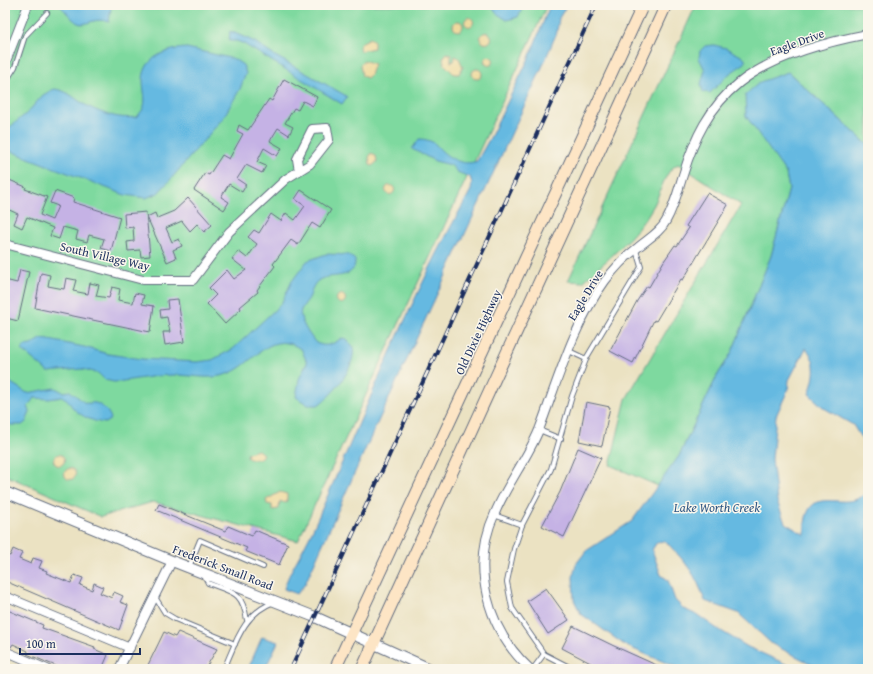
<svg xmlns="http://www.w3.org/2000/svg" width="873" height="674" font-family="'Gentium Book Plus',serif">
<rect width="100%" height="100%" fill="#fbf7ec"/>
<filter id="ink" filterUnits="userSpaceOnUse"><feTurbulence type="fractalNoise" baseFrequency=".025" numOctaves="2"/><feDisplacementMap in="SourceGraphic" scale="8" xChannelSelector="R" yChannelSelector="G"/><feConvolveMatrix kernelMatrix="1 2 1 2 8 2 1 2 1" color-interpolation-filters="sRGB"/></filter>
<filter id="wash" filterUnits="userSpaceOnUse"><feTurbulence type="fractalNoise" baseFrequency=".012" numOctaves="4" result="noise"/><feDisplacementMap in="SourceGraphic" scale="16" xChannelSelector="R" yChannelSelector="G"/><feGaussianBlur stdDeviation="0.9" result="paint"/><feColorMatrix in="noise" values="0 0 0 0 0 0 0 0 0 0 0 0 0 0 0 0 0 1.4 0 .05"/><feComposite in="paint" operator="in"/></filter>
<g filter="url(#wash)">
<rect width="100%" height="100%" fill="#ebe2c2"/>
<g fill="#7ed99f" stroke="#4c847e">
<path d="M5 5H547L298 541 153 502 101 517 5 475Z"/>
<path d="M696 5H868V145L788 72 769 147 786 173 789 189 771 256 732 352 717 376 679 456 658 486 610 465 626 399 741 205 678 164C664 171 661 192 654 205 637 236 608 259 583 282L568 281Z"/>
</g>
<g fill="#eeda9e" stroke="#84847e">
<circle cx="469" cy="22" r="4.5"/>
<circle cx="458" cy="26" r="5"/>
<circle cx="486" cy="38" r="5.5"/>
<path d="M370 38 374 41V48L360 51 359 47 361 43Z"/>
<path d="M447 53 451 55V62L454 61 455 56 459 58 463 67 459 74H454L444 64 443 58Z"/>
<circle cx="489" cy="61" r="4.5"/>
<path d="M364 60 374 64 370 75 367 78 362 76 360 65Z"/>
<circle cx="477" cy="74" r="5"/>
<path d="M372 153 376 156 377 162 372 166 370 165 369 157Z"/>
<circle cx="390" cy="190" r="4.5"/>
<circle cx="341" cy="299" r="4.5"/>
<path d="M258 450 263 454 260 459H249L247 457 248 453Z"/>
<circle cx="59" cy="460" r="5.5"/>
<circle cx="70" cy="474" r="5.5"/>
<path d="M280 492 287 494V501L285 503 280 501 279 509 272 510V505L267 504 266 500Z"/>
</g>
<g fill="#65b9e1" stroke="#4074a0">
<path d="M59 5H109L111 8 109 22C94 16 86 27 78 23 72 20 65 10 59 5Z"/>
<path d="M491 5H524L518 17 507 20 496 13Z"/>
<path d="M550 5H567L559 18 557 32 540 72 364 452 305 584 297 594 284 589C288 574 296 563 303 549 314 529 322 508 331 488 375 387 417 285 471 190L472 183 470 177 457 172 451 165 435 161 412 149 419 139C424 139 429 140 434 143 437 145 439 149 443 152 452 160 465 166 477 161L491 136 529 58Z"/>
<path d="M230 31 255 42 270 53 343 94 347 97 342 104 244 44 237 41H229Z"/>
<path d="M714 45 726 48 745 58V63L729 74 710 93 703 92 701 84 705 70 699 58 700 51 705 46Z"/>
<path d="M187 48 234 59 243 65 246 73 240 89 223 118 171 179 158 193 146 198 125 195 5 149V131L27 113 43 95 54 89C66 90 73 97 82 103 97 112 118 120 136 117 150 106 143 95 143 80 144 56 168 49 187 48Z"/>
<path d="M788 72 868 145V449L853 425 824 408 809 394C815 377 818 363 806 348L789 380 788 390 776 416 772 459 777 501 785 523 805 535C805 531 805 527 805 523 810 485 841 510 861 497 864 495 866 490 868 487V669H821L772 644 738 613 705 601C696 574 685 561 665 541L657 542 652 550 661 575 668 580 675 600 684 609 699 616 716 628 748 647 797 669H681L626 646 581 614 574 600 573 577 576 564 586 551 632 521 679 456 717 376 732 352 771 256 789 189 786 173 746 116 745 95 760 82Z"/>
<path d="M326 254 349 255 355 260C356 281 330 273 319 280 313 284 312 290 310 296 308 301 303 305 301 310 298 319 310 336 316 343 327 348 333 344 342 338L346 339 353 346C357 366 334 394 318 405H308L296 397 299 379 307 363 302 350C271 327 255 363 230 373 211 381 194 375 175 375 155 375 135 380 114 382L105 380 98 373 82 369 48 372 22 350 24 346 31 345 41 339 49 340 84 347 108 354 142 359 197 362 212 360 233 349 281 304 292 281 307 261Z"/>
<path d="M5 376 8 381 27 393 55 388 63 392 70 391 85 403C89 404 92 402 95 403 102 404 110 413 111 419L105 423C94 422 80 416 73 408 69 403 69 399 62 397L49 399 34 398 28 406 30 412 26 422 22 425H11L5 421Z"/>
<path d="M262 637 278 642 265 669H248Z"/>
</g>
<g id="blocks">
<g fill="#c5b2e5">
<path d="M284 79 317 97 313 106 303 101 298 110 294 108 285 123 293 127 289 135 278 128 270 141 282 148 277 156 264 148 257 162 266 166 262 173 246 165 237 179 246 185 242 192 229 184 221 197 229 202 224 210 194 190 205 173 209 175 222 155 229 159 243 134 237 131 239 125 248 130 269 99 272 101Z"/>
<path d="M7 179 26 187 25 189 47 197 40 215 52 220 58 206 50 203 55 191 74 198 73 202 120 217 111 251 101 248 104 239 89 235 87 242 76 239 78 231 63 227 59 239 50 236 53 228 27 217 22 228 14 224 18 214 5 208V183Z"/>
<path d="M301 190 331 210 320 228 312 223 298 245 291 240 273 264 275 266 257 290 258 292 240 307 241 309 225 324 207 304 216 295 209 288 227 270 234 279 246 270 232 259 238 251 247 258 257 244 248 237 254 230 259 233 271 214 281 221 286 213 295 220 305 206 295 199Z"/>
<path d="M707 193 728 205 683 280 681 279 656 321 654 320 633 363 610 351 637 301 647 286 649 287 664 261 675 245 677 246 689 228 686 226Z"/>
<path d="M188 198 212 225 204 232 197 224 190 231 182 221 166 228 172 242 179 239 182 246 173 250 176 258 167 262 147 217 155 213 157 218 174 211Z"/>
<path d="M146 212 150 256 141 257 140 250 128 251 127 242 134 241 133 227 125 228 124 214Z"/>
<path d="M20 270 29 272 18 321 6 318 8 308 5 307V280L17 283Z"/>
<path d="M41 273 50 275 48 286 64 289 66 278 76 280 73 291 88 294 90 283 99 285 96 296 109 298 112 287 120 289 118 300 133 303 135 293 144 295 142 304 154 306 150 332 35 308Z"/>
<path d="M178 299 184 342 165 345 163 332H170L167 317 161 318 160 310 168 309 167 300Z"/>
<path d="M586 402 610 407 602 446 579 441Z"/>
<path d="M578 448 601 458 564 537 542 526 560 492Z"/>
<path d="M159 504 225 531 228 526 252 536 255 530 288 544 279 565 245 551 247 548 156 510Z"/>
<path d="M13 549 22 553 19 559 31 564 33 558 42 561 39 568 47 571 46 573 71 583 74 575 83 578 80 585 92 590 94 583 103 587 100 593 112 598 114 592 123 596 120 602 128 605 119 630 5 581V554L10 556Z"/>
<path d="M546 588 569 620 548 634 527 601Z"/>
<path d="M5 609 43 625 42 628 95 647 94 649 108 655 102 669H63L27 654 28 651 13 644 11 647 5 644Z"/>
<path d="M573 626 614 646 665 669H602L562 648Z"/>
<path d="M164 632 175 637 178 632 217 649 205 669H146Z"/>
</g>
</g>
</g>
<g filter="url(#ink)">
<use href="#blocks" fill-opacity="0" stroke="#646e81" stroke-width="1"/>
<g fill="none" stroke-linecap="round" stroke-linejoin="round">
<g stroke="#646e81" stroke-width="6">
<g id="service">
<path d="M5 83 15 67 25 36 47 13"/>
<path d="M569 351 586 359"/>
<path d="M539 430 561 439"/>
<path d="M494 515 522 525 551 469 572 396 587 357 641 267 636 250"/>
<path d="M522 525 514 549 507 582 512 608 544 654 573 669"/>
<path d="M189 567 200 540 263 567"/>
<path d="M204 575 208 583C234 593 242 591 247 620"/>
<path d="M155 597 165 613 175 619 235 644"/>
<path d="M224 669C236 642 243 614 274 602"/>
<path d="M533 669 544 654"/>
</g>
</g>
<g stroke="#646e81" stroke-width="10">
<g id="minor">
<path d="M5 64 28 5"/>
<path d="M5 244 143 280H193L229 232 286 179 310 164 329 140 327 128 312 129 297 159 299 171"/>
<path d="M5 596 130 648"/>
<path d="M5 651 47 669"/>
<path d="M119 669 172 561"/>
<path d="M530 669C487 629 470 567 495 513 507 484 527 459 539 430 558 380 573 325 605 281 614 269 624 258 636 249 646 240 660 233 666 221 674 207 678 191 683 175 694 139 709 107 739 83 773 56 826 42 868 34"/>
</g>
</g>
<g stroke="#646e81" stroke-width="12">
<path id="tertiary" d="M5 492 172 561 315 617 430 669"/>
</g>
<g stroke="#646e81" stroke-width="13">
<g id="secondary">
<path d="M335 669 643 5"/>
<path d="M362 669 666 5"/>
</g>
</g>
<use href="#service" stroke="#fff" stroke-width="4"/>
<use href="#minor" stroke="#fff" stroke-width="8"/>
<use href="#tertiary" stroke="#fff" stroke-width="10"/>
<use href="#secondary" stroke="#fde5c5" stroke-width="11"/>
<g stroke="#1b2f5e" stroke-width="4">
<path id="rail" d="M291 669 596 5"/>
</g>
<use href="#rail" stroke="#fbf7ec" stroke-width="2.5" stroke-dasharray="8" stroke-linecap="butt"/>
</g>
</g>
<g text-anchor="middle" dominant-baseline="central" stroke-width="3" stroke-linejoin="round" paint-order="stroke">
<g font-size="12" fill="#1b2f5e" stroke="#fbf7ec">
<text transform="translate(797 42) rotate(-20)">Eagle Drive</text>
<text transform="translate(105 256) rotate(13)">South Village Way</text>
<text transform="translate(585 295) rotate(-59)">Eagle Drive</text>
<text transform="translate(478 332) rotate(-65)">Old Dixie Highway</text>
<text transform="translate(223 567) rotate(21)">Frederick Small Road</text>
</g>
<g font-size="13" font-style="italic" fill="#315885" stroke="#fbf7ec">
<text x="717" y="507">Lake Worth Creek</text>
</g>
</g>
<rect width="873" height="674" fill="none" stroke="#fbf7ec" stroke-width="20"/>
<path d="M20 648v6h120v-6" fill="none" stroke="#1b2f5e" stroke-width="2"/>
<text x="26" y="648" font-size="12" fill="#1b2f5e" stroke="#fbf7ec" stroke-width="3" paint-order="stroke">100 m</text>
</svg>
